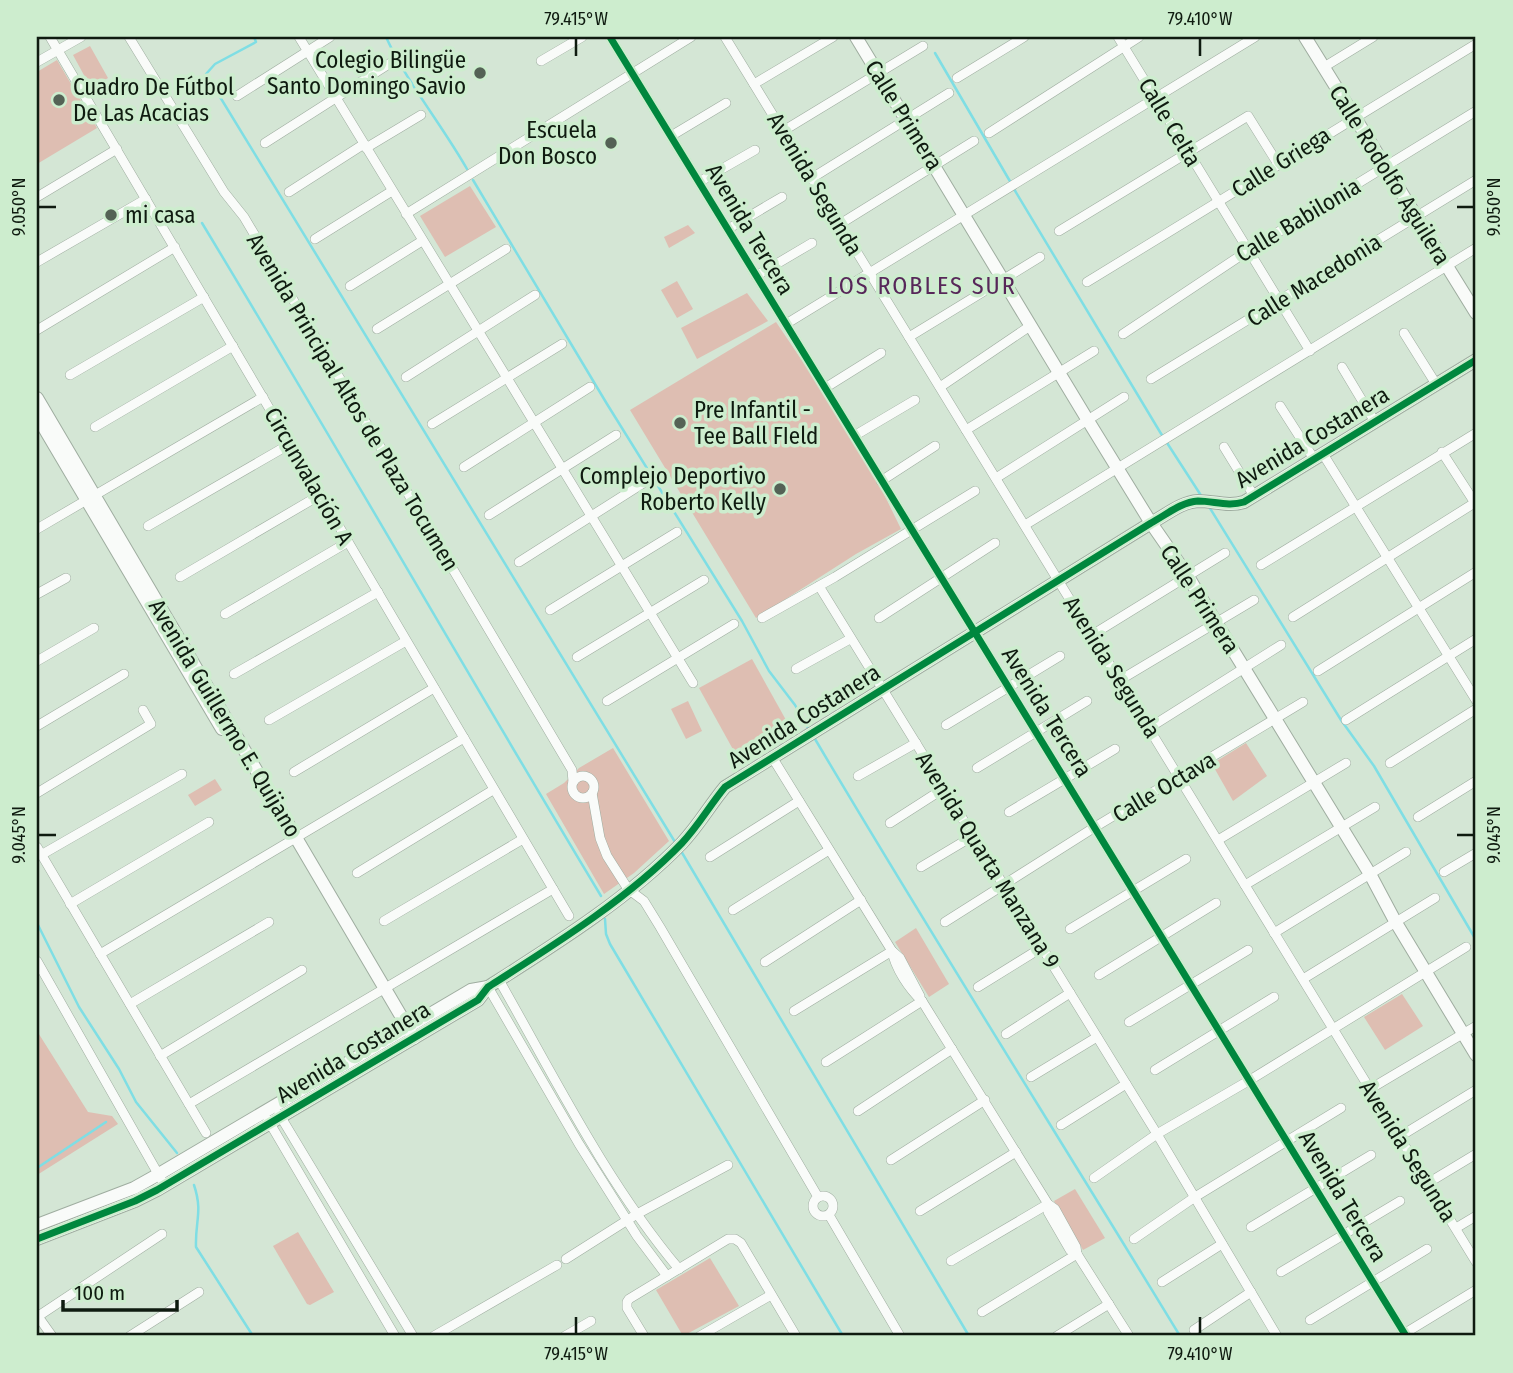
<svg xmlns="http://www.w3.org/2000/svg" width="1513" height="1373" font-family="'Fira Sans Condensed',sans-serif">
<rect width="100%" height="100%" fill="#d4e6d5"/>
<g fill="#debeb2">
<path d="M90 46 108 78 91 88 73 55Z"/>
<path d="M57 60 97 128 37 164V72Z"/>
<path d="M470 186 496 227 445 257 420 216Z"/>
<path d="M688 225 695 233 669 248 664 237Z"/>
<path d="M677 281 693 309 677 318 661 290Z"/>
<path d="M747 293 768 321 697 359 681 328Z"/>
<path d="M776 322 862 449 901 529 856 554 756 618 630 410Z"/>
<path d="M752 659 786 720 777 734 735 753 699 688Z"/>
<path d="M688 701 702 731 686 739 671 709Z"/>
<path d="M1246 743 1267 776 1233 801 1212 764Z"/>
<path d="M613 748 669 841 634 873 604 894 546 794 564 783 579 768Z"/>
<path d="M215 779 222 790 195 806 188 795Z"/>
<path d="M916 928 949 984 929 997 895 942Z"/>
<path d="M1402 994 1423 1026 1385 1050 1364 1017Z"/>
<path d="M37 1031 88 1112 112 1116 118 1124 37 1175Z"/>
<path d="M1075 1189 1105 1238 1083 1250 1054 1201Z"/>
<path d="M298 1232 334 1292 310 1305 307 1304 273 1246Z"/>
<path d="M710 1258 739 1306 683 1336 656 1290Z"/>
</g>
<g fill="none" stroke-linecap="round" stroke-linejoin="round">
<g stroke="#7fdee4" stroke-width="2.5">
<path d="M254 37 256 42 215 64 206 74 675 842"/>
<path d="M386 37C406 81 442 125 467 169"/>
<path d="M935 53 1011 183"/>
<path d="M473 180 607 404 742 621 769 671 795 705 808 728"/>
<path d="M1014 189 1160 432 1202 497"/>
<path d="M202 223C337 446 466 672 601 896"/>
<path d="M1208 505 1341 720 1374 766 1476 940"/>
<path d="M815 739C934 940 1059 1137 1180 1336"/>
<path d="M681 851 969 1336"/>
<path d="M605 919 606 934 610 944 843 1336"/>
<path d="M37 923 79 1007 119 1069 136 1102 177 1153"/>
<path d="M37 1168 106 1122"/>
<path d="M194 1185C203 1212 195 1221 196 1247L253 1336"/>
</g>
<g stroke="#9fada0" stroke-width="10">
<g id="street">
<path d="M50 37 569 916"/>
<path d="M129 37 224 192 244 217 572 770 573 782"/>
<path d="M299 37 693 683"/>
<path d="M610 37 1406 1336"/>
<path d="M725 37 1476 1262"/>
<path d="M1118 37 1310 351"/>
<path d="M541 61 582 37"/>
<path d="M37 62 81 37"/>
<path d="M1324 67 1373 37"/>
<path d="M957 78 1024 37"/>
<path d="M754 84 833 37"/>
<path d="M237 96 330 37"/>
<path d="M783 131 923 46"/>
<path d="M989 133 1139 37"/>
<path d="M671 136 726 103"/>
<path d="M265 143 392 62"/>
<path d="M366 148 421 115"/>
<path d="M812 178 949 93"/>
<path d="M699 182 755 150"/>
<path d="M289 192 364 144"/>
<path d="M37 197 117 149"/>
<path d="M406 214 691 37"/>
<path d="M840 224 974 141"/>
<path d="M728 229 782 197"/>
<path d="M1059 231 1248 116 1278 164"/>
<path d="M315 239 392 191"/>
<path d="M37 262 146 199"/>
<path d="M756 276 812 243"/>
<path d="M1087 282 1476 44"/>
<path d="M350 286 422 241"/>
<path d="M786 324 1255 37"/>
<path d="M377 329 506 249"/>
<path d="M37 330 175 247"/>
<path d="M1404 333 1436 384"/>
<path d="M1123 334 1249 250 1476 111"/>
<path d="M909 337 1040 257"/>
<path d="M1342 367 1375 422"/>
<path d="M70 375 204 297"/>
<path d="M406 377 535 295"/>
<path d="M1151 379 1476 180"/>
<path d="M940 387 1030 326"/>
<path d="M825 388 881 353"/>
<path d="M1280 406 1314 459"/>
<path d="M432 424 562 344"/>
<path d="M95 427 233 346"/>
<path d="M966 430 1094 351"/>
<path d="M854 436 915 400"/>
<path d="M1224 447 1254 496"/>
<path d="M1442 452 1475 503"/>
<path d="M1323 454 1476 700"/>
<path d="M464 467 590 387"/>
<path d="M996 478 1124 397"/>
<path d="M881 481 935 446"/>
<path d="M489 515 616 435"/>
<path d="M1025 525 1476 248"/>
<path d="M148 526 290 444"/>
<path d="M37 529 263 397"/>
<path d="M519 562 645 482"/>
<path d="M1261 565 1476 433"/>
<path d="M180 577 320 495"/>
<path d="M819 586 1157 1134 1277 1336"/>
<path d="M37 594 66 578"/>
<path d="M550 610 677 532"/>
<path d="M225 614 348 542"/>
<path d="M1293 617 1476 502"/>
<path d="M762 618 835 577 975 491"/>
<path d="M879 618 995 543"/>
<path d="M1092 635 1225 553"/>
<path d="M577 657 704 580"/>
<path d="M37 661 94 628"/>
<path d="M796 669 850 639"/>
<path d="M1318 671 1476 572"/>
<path d="M234 674 378 592"/>
<path d="M1120 680 1254 600"/>
<path d="M607 701 734 624"/>
<path d="M269 720 406 641"/>
<path d="M1346 720 1476 639"/>
<path d="M946 725 1060 656"/>
<path d="M37 726 124 674"/>
<path d="M1149 728 1281 645"/>
<path d="M772 757 892 951 900 958 920 996"/>
<path d="M1390 763 1476 709"/>
<path d="M977 768 1087 701"/>
<path d="M294 772 434 688"/>
<path d="M858 776 916 743"/>
<circle cx="583" cy="787" r="11"/>
<path d="M37 793 151 724 143 710"/>
<path d="M592 793 600 838 607 856 628 889 644 901 660 927 818 1197"/>
<path d="M1009 812 1115 749"/>
<path d="M1418 817 1476 781"/>
<path d="M890 823 943 789"/>
<path d="M1218 840 1346 763"/>
<path d="M37 847 206 1133"/>
<path d="M41 855 182 774"/>
<path d="M710 857 799 801"/>
<path d="M921 867 973 836"/>
<path d="M1444 872 1476 853"/>
<path d="M357 873 493 790"/>
<path d="M1245 885 1375 807"/>
<path d="M70 904 209 822"/>
<path d="M733 910 829 850"/>
<path d="M384 921 523 839"/>
<path d="M945 922 1095 827 1303 702"/>
<path d="M1070 929 1186 859"/>
<path d="M1274 933 1406 852"/>
<path d="M892 951C895 968 909 989 922 1001L1048 1204 1055 1209 1076 1247 1077 1254"/>
<path d="M100 954 464 738"/>
<path d="M37 961 161 1179"/>
<path d="M765 962 861 900"/>
<path d="M1099 975 1216 903"/>
<path d="M1303 979 1435 898"/>
<path d="M499 980C555 1078 606 1182 679 1269"/>
<path d="M488 987 579 1144 637 1236 667 1276"/>
<path d="M978 987 1041 948"/>
<path d="M130 1004 269 922"/>
<path d="M794 1011 892 951"/>
<path d="M1129 1022 1248 950"/>
<path d="M1006 1034 1070 993"/>
<path d="M160 1056 302 970"/>
<path d="M826 1062 922 1001"/>
<path d="M1155 1070 1274 997"/>
<path d="M1031 1077 1097 1037"/>
<path d="M1370 1089 1476 1026"/>
<path d="M189 1104 553 889"/>
<path d="M858 1111 952 1049"/>
<path d="M279 1114 413 1336"/>
<path d="M268 1120 395 1336"/>
<path d="M1061 1125 1126 1084"/>
<path d="M1399 1137 1476 1090"/>
<path d="M891 1160 985 1100"/>
<path d="M1094 1178 1157 1134 1250 1080 1466 947"/>
<path d="M1428 1183 1476 1154"/>
<circle cx="823" cy="1206" r="10"/>
<path d="M1048 1204V1212L1070 1250 1077 1254 1129 1336"/>
<path d="M920 1211 1016 1152"/>
<path d="M829 1215 900 1336"/>
<path d="M1251 1227 1371 1155"/>
<path d="M1456 1228 1476 1216"/>
<path d="M1134 1239 1195 1197 1341 1108"/>
<path d="M566 1259 637 1214 728 1165"/>
<path d="M951 1261 1048 1204"/>
<path d="M1281 1272 1400 1201"/>
<path d="M1162 1282 1222 1244"/>
<path d="M982 1312 1077 1254"/>
<path d="M37 1315 52 1336"/>
<path d="M37 1317 162 1234"/>
<path d="M1310 1320 1427 1249"/>
<path d="M1194 1330 1251 1292"/>
<path d="M1402 1335 1476 1290"/>
<path d="M130 1336 199 1292"/>
<path d="M434 1336 557 1265"/>
<path d="M565 1336 591 1321"/>
<path d="M644 1336 627 1308V1302L629 1299 728 1239H735L741 1243 796 1336"/>
<path d="M700 1336 771 1295"/>
<path d="M1057 1336 1109 1304"/>
</g>
</g>
<g stroke="#9fada0" stroke-width="14">
<g id="secondary">
<path d="M856 37 1087 419 1151 523 1187 575 1370 874 1395 921 1476 1055"/>
<path d="M1305 37 1476 313"/>
<path d="M37 398 414 1038"/>
<path d="M37 416 222 729"/>
<path d="M37 1225 134 1188 159 1174 471 990 488 987"/>
<path d="M37 1239 135 1201 157 1190 478 1000 488 987C554 945 628 899 682 843 699 825 710 805 725 787L1151 523C1166 515 1181 502 1198 501 1214 501 1228 507 1244 502L1476 360"/>
</g>
</g>
<use href="#street" stroke="#f9fbf9" stroke-width="9"/>
<use href="#secondary" stroke="#f9fbf9" stroke-width="12"/>
<g stroke="#cdedce" stroke-width="11">
<g id="cycleway">
<path d="M610 37 1406 1336"/>
<path d="M37 1239 135 1201 157 1190 478 1000 488 987C554 945 628 899 682 843 699 825 710 805 725 787L1151 523C1166 515 1181 502 1198 501 1214 501 1228 507 1244 502L1476 360"/>
</g>
</g>
<use href="#cycleway" stroke="#00873e" stroke-width="7"/>
</g>
<path fill="none" stroke="#0f1b10" stroke-width="2.5" d="M576 38V56M1200 38V56M38 207H56M1457 207H1474M38 835H56M1457 835H1474M576 1317V1334M1200 1317V1334"/>
<g fill="#546255" stroke="#cdedce" stroke-width="2.5">
<circle cx="480" cy="73" r="7"/>
<circle cx="59" cy="100" r="7"/>
<circle cx="611" cy="143" r="7"/>
<circle cx="111" cy="215" r="7"/>
<circle cx="680" cy="423" r="7"/>
<circle cx="780" cy="489" r="7"/>
</g>
<g text-anchor="middle" dominant-baseline="central" stroke-width="7" stroke-linejoin="round" paint-order="stroke">
<g font-size="23" fill="#0f1b10" stroke="#cdedce" text-anchor="end">
<text x="466" y="60">Colegio Bilingüe<tspan x="466" dy="26">Santo Domingo Savio</tspan></text>
<text x="73" y="87" text-anchor="start">Cuadro De Fútbol<tspan x="73" dy="26">De Las Acacias</tspan></text>
<text x="597" y="130">Escuela<tspan x="597" dy="26">Don Bosco</tspan></text>
<text x="125" y="215" text-anchor="start">mi casa</text>
<text x="694" y="410" text-anchor="start">Pre Infantil -<tspan x="694" dy="26">Tee Ball FIeld</tspan></text>
<text x="766" y="476">Complejo Deportivo<tspan x="766" dy="26">Roberto Kelly</tspan></text>
</g>
<g font-size="23" fill="#0f1b10" stroke="#cdedce">
<text transform="translate(904 115) rotate(58)">Calle Primera</text>
<text transform="translate(1170 122) rotate(59)">Calle Celta</text>
<text transform="translate(1281 162) rotate(-32)">Calle Griega</text>
<text transform="translate(1390 175) rotate(58)">Calle Rodolfo Aguilera</text>
<text transform="translate(815 184) rotate(59)">Avenida Segunda</text>
<text transform="translate(1298 220) rotate(-31)">Calle Babilonia</text>
<text transform="translate(750 229) rotate(59)">Avenida Tercera</text>
<text transform="translate(1314 280) rotate(-32)">Calle Macedonia</text>
<text transform="translate(353 402) rotate(59)">Avenida Principal Altos de Plaza Tocumen</text>
<text transform="translate(1312 437) rotate(-31)">Avenida Costanera</text>
<text transform="translate(309 476) rotate(60)">Circunvalación A</text>
<text transform="translate(1200 599) rotate(57)">Calle Primera</text>
<text transform="translate(1112 667) rotate(58)">Avenida Segunda</text>
<text transform="translate(1047 712) rotate(58)">Avenida Tercera</text>
<text transform="translate(804 716) rotate(-32)">Avenida Costanera</text>
<text transform="translate(225 718) rotate(59)">Avenida Guillermo E. Quijano</text>
<text transform="translate(1164 787) rotate(-31)">Calle Octava</text>
<text transform="translate(988 860) rotate(58)">Avenida Quarta Manzana 9</text>
<text transform="translate(353 1052) rotate(-31)">Avenida Costanera</text>
<text transform="translate(1408 1151) rotate(58)">Avenida Segunda</text>
<text transform="translate(1343 1196) rotate(59)">Avenida Tercera</text>
</g>
<g font-size="24" letter-spacing="2" fill="#572759" stroke="#cdedce">
<text x="922" y="286">LOS ROBLES SUR</text>
</g>
</g>
<rect width="1513" height="1373" fill="none" stroke="#cdedce" stroke-width="77"/>
<path d="M63 1300v10h114v-10" fill="none" stroke="#0f1b10" stroke-width="3.5"/>
<text x="74" y="1300" font-size="21" fill="#0f1b10" stroke="#cdedce" stroke-width="5" paint-order="stroke">100 m</text>
<rect x="38" y="38" width="1436" height="1296" fill="none" stroke="#0f1b10" stroke-width="2.5"/>
<g font-size="18" text-anchor="middle" fill="#0f1b10">
<text x="576" y="25">79.415°W</text>
<text x="1200" y="25">79.410°W</text>
<text transform="translate(19 207) rotate(-90)" y="6">9.050°N</text>
<text transform="translate(1494 207) rotate(-90)" y="6">9.050°N</text>
<text transform="translate(19 835) rotate(-90)" y="6">9.045°N</text>
<text transform="translate(1494 835) rotate(-90)" y="6">9.045°N</text>
<text x="576" y="1360">79.415°W</text>
<text x="1200" y="1360">79.410°W</text>
</g>
</svg>
